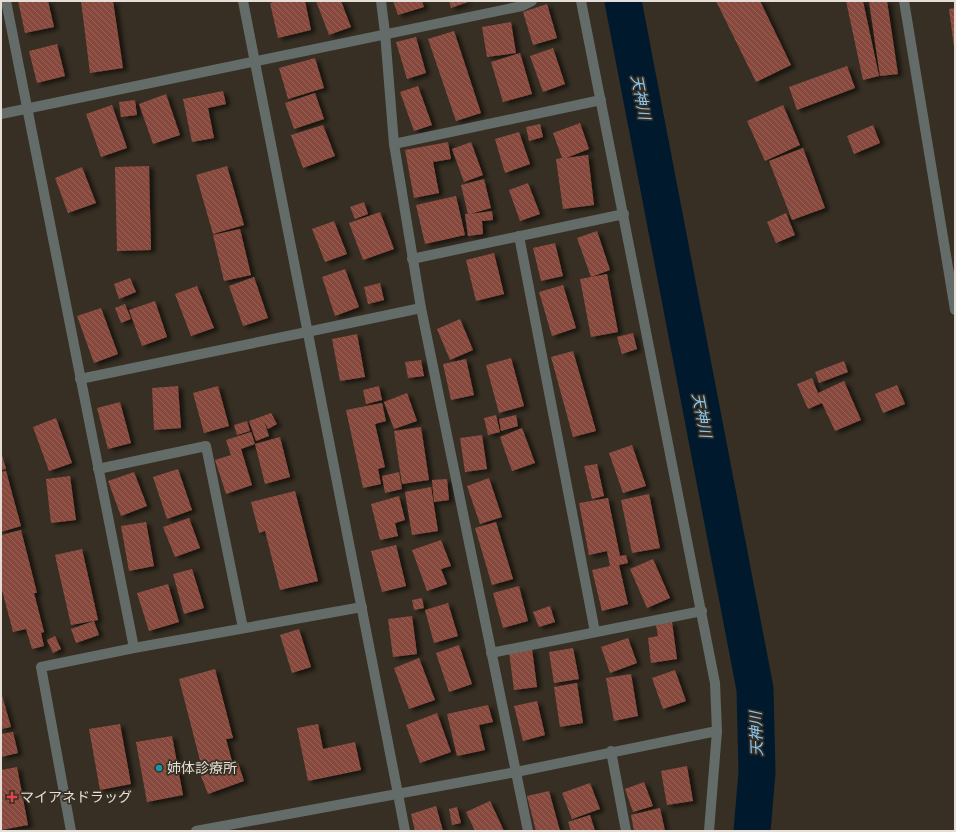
<svg xmlns="http://www.w3.org/2000/svg" width="956" height="832" font-family="'Source Serif 4','Noto Sans JP',serif">
<defs>
<pattern id="building-back-hatch" width="6" height="6" patternUnits="userSpaceOnUse"><rect width="6" height="6" fill="#874a3c"/><path d="M-1 5l2 2M0 0l6 6M5-1l2 2" fill="none" stroke="#986457"/></pattern>
<filter id="shadow"><feDropShadow dx="4.5" dy="2.5" stdDeviation="2" flood-color="#0009"/></filter>
</defs>
<rect width="100%" height="100%" fill="#372f23"/>
<g fill="none" stroke-linecap="round" stroke-linejoin="round">
<path stroke="#00192c" stroke-width="37" d="M623 1 755 689 757 772 752 831"/>
</g>
<g fill="url(#building-back-hatch)" filter="url(#shadow)">
<path d="M18 1H48L54 27 25 33Z"/>
<path d="M81 1H113L123 68 90 73Z"/>
<path d="M278 1H305L311 30 278 38 270 3Z"/>
<path d="M316 1H341L351 27 329 35Z"/>
<path d="M393 1H422L424 7 398 15Z"/>
<path d="M449 1H468V2L451 8Z"/>
<path d="M716 1H760L791 65 756 82Z"/>
<path d="M846 1H863L879 76 863 80Z"/>
<path d="M869 1H887L898 74 880 76Z"/>
<path d="M547 4 557 38 533 45 523 12Z"/>
<path d="M955 8V47H954L949 9Z"/>
<path d="M511 22 516 53 487 57 482 27Z"/>
<path d="M454 31 481 113 456 121 428 39Z"/>
<path d="M416 37 426 73 407 79 396 42Z"/>
<path d="M57 44 65 76 37 83 29 51Z"/>
<path d="M553 48 565 84 543 92 530 56Z"/>
<path d="M520 53 532 94 503 102 491 62Z"/>
<path d="M315 58 324 88 288 99 279 68Z"/>
<path d="M847 66 855 88 797 110 789 87Z"/>
<path d="M418 86 432 125 414 131 400 92Z"/>
<path d="M223 91 226 104 208 108 214 138 192 142 183 99Z"/>
<path d="M315 93 324 119 294 129 285 103Z"/>
<path d="M166 94 180 135 153 144 139 104Z"/>
<path d="M135 100 137 115 121 117 119 102Z"/>
<path d="M112 105 127 148 101 157 86 114Z"/>
<path d="M783 105 800 145 765 161 747 121Z"/>
<path d="M580 123 589 149 566 158 588 155 594 205 563 209 556 159 562 158 553 133Z"/>
<path d="M540 124 543 137 529 141 526 127Z"/>
<path d="M323 125 335 156 303 168 291 135Z"/>
<path d="M873 125 880 143 854 154 847 136Z"/>
<path d="M519 132 530 164 505 173 495 139Z"/>
<path d="M448 142 451 159 433 162 439 193 414 198 405 150Z"/>
<path d="M471 142 483 175 464 182 452 149Z"/>
<path d="M803 148 825 208 792 220 769 161Z"/>
<path d="M149 166 151 250 117 251 115 167Z"/>
<path d="M227 166 244 225 213 234 196 175Z"/>
<path d="M82 167 96 203 68 213 55 178Z"/>
<path d="M484 179 491 208 470 214 492 211 493 220 482 221 483 234 468 236 465 214H468L461 185Z"/>
<path d="M528 183 540 214 520 221 509 190Z"/>
<path d="M456 196 465 235 425 244 416 205Z"/>
<path d="M364 202 368 214 355 219 350 207Z"/>
<path d="M380 212 394 249 363 260 349 223Z"/>
<path d="M786 213 795 235 776 243 767 222Z"/>
<path d="M334 221 347 254 325 262 312 229Z"/>
<path d="M240 229 251 275 224 281 213 235Z"/>
<path d="M597 231 610 270 591 277 577 238Z"/>
<path d="M555 243 563 276 541 281 533 248Z"/>
<path d="M494 253 504 294 476 301 466 260Z"/>
<path d="M345 269 359 307 335 316 322 277Z"/>
<path d="M607 274 618 332 591 337 580 279Z"/>
<path d="M254 277 268 318 243 326 229 286Z"/>
<path d="M130 278 136 292 119 299 114 284Z"/>
<path d="M380 283 384 300 368 304 364 287Z"/>
<path d="M563 285 576 328 552 336 539 292Z"/>
<path d="M197 286 214 328 191 336 175 294Z"/>
<path d="M155 301 167 337 142 346 129 310Z"/>
<path d="M125 304 131 319 121 323 115 308Z"/>
<path d="M101 308 118 354 94 363 77 316Z"/>
<path d="M460 319 473 350 450 360 437 329Z"/>
<path d="M633 333 637 349 622 354 617 337Z"/>
<path d="M357 334 365 377 340 381 332 339Z"/>
<path d="M573 351 596 431 573 437 551 357Z"/>
<path d="M511 358 524 406 499 413 486 365Z"/>
<path d="M466 359 474 395 451 400 443 364Z"/>
<path d="M421 360 424 376 408 378 405 362Z"/>
<path d="M844 361 848 372 819 383 815 372Z"/>
<path d="M812 378 818 393 844 381 861 420 835 431 822 403 808 409 797 384Z"/>
<path d="M897 385 905 404 883 413 875 394Z"/>
<path d="M178 386 181 428 154 430 152 388Z"/>
<path d="M218 386 229 426 204 433 193 393Z"/>
<path d="M379 386 382 400 366 404 363 390Z"/>
<path d="M407 393 417 421 394 429 384 402Z"/>
<path d="M120 402 131 443 108 449 97 408Z"/>
<path d="M382 403 386 421 375 424 385 467 378 469 381 484 363 488 346 410Z"/>
<path d="M271 413 277 424 268 429 264 421 269 436 256 441 249 421Z"/>
<path d="M496 415 500 432 488 435 484 418Z"/>
<path d="M516 415 518 426 501 431 499 419Z"/>
<path d="M56 418 72 463 49 471 33 427Z"/>
<path d="M247 421 250 431 237 435 234 425Z"/>
<path d="M421 427 429 480 402 484 394 431Z"/>
<path d="M522 428 535 463 512 471 500 437Z"/>
<path d="M251 432 255 444 280 437 290 477 265 484 255 444 241 449 252 485 226 494 215 460 231 455 226 440Z"/>
<path d="M482 435 487 469 465 472 460 438Z"/>
<path d="M632 445 646 486 623 493 609 453Z"/>
<path d="M2 455 6 469 1 470V456Z"/>
<path d="M597 464 604 496 592 499 584 466Z"/>
<path d="M178 469 192 510 167 519 153 477Z"/>
<path d="M6 471 21 526 1 532V472Z"/>
<path d="M134 472 147 506 121 516 108 481Z"/>
<path d="M399 472 402 489 385 493 382 476Z"/>
<path d="M70 476 76 520 51 523 46 479Z"/>
<path d="M489 478 502 517 480 524 467 486Z"/>
<path d="M447 479 449 500 434 502 432 480Z"/>
<path d="M431 487 438 531 412 535 405 492Z"/>
<path d="M295 491 318 581 280 590 265 531 259 533 251 502Z"/>
<path d="M649 494 660 548 632 553 621 500Z"/>
<path d="M399 496 405 520 395 523 398 536 380 540 371 504Z"/>
<path d="M608 498 620 556 626 555 628 563 619 565 628 604 602 611 592 570 610 566 607 551 589 555 579 503Z"/>
<path d="M189 518 200 548 175 557 163 527Z"/>
<path d="M146 522 154 566 129 571 121 526Z"/>
<path d="M496 522 513 579 492 585 475 528Z"/>
<path d="M21 530 37 593H34L44 632 41 633 44 646 32 649 26 629 13 632 1 586V535Z"/>
<path d="M441 540 451 566 441 569 447 584 427 591 412 550Z"/>
<path d="M396 545 406 586 382 592 371 551Z"/>
<path d="M82 549 98 620 71 625 55 555Z"/>
<path d="M653 559 670 598 647 608 630 569Z"/>
<path d="M192 569 204 608 184 614 173 574Z"/>
<path d="M168 584 179 622 149 631 137 593Z"/>
<path d="M519 586 528 621 503 628 493 593Z"/>
<path d="M422 598 424 608 414 610 412 600Z"/>
<path d="M448 603 458 636 434 643 425 610Z"/>
<path d="M550 606 555 622 539 627 533 612Z"/>
<path d="M412 616 417 654 393 657 388 619Z"/>
<path d="M94 621 99 635 76 643 71 629Z"/>
<path d="M672 622 677 659 651 663 648 638 658 636 656 625Z"/>
<path d="M299 629 311 667 292 673 280 635Z"/>
<path d="M55 636 61 649 53 653 47 640Z"/>
<path d="M628 638 637 663 610 673 601 647Z"/>
<path d="M459 645 472 684 449 692 436 653Z"/>
<path d="M573 648 579 679 554 683 549 652Z"/>
<path d="M532 649 537 687 514 690 509 652Z"/>
<path d="M419 658 435 700 409 709 394 668Z"/>
<path d="M215 669 233 738 226 739 233 765 238 763 244 781 208 794 201 776 231 765 203 772 179 679Z"/>
<path d="M675 670 686 701 663 709 652 678Z"/>
<path d="M631 674 638 716 614 721 606 678Z"/>
<path d="M577 683 583 723 560 727 554 687Z"/>
<path d="M1 692 11 727 1 729Z"/>
<path d="M537 701 545 735 523 741 514 706Z"/>
<path d="M488 705 493 722 479 725 485 750 457 756 447 714Z"/>
<path d="M437 713 451 752 420 763 406 725Z"/>
<path d="M120 724 131 784 100 790 89 729Z"/>
<path d="M318 724 323 749 355 742 361 770 308 781 297 728Z"/>
<path d="M13 732 18 753 1 757V734Z"/>
<path d="M172 736 183 795 147 802 136 742Z"/>
<path d="M687 766 693 801 667 805 661 771Z"/>
<path d="M17 767 28 825 1 830V770Z"/>
<path d="M644 782 653 806 633 812 625 789Z"/>
<path d="M590 783 600 809 572 819 562 793Z"/>
<path d="M549 791 560 831H536L527 796Z"/>
<path d="M490 801 504 831H475L466 812Z"/>
<path d="M436 806 443 831H415L411 814Z"/>
<path d="M457 807 461 823 452 825 449 809Z"/>
<path d="M660 808 665 831H634L631 815Z"/>
<path d="M590 815 595 831H571L568 822Z"/>
</g>
<g fill="none" stroke-linecap="round" stroke-linejoin="round">
<g stroke="#646c69" stroke-width="10">
<path d="M6 1 134 648"/>
<path d="M381 1 385 33 394 144 421 308 528 831"/>
<path d="M581 1 715 683 717 731 709 831"/>
<path d="M904 1 955 310"/>
<path d="M1 114 522 6 532 1"/>
<path d="M394 144 601 100"/>
<path d="M519 236 595 632"/>
<path d="M412 259 624 214"/>
<path d="M307 332 421 308"/>
<path d="M98 469 206 446 243 628"/>
<path d="M491 653 702 611"/>
<path d="M611 751 626 831"/>
<path d="M398 794 405 831"/>
<path d="M71 831 41 667 134 648 362 607"/>
</g>
<g stroke="#646c69" stroke-width="10">
<path d="M243 1 398 794"/>
<path d="M80 379 307 332"/>
<path d="M196 831 516 772 717 731"/>
</g>
</g>
<circle fill="#0f9aa8" stroke="#372f23" stroke-width="1.5" cx="159" cy="768" r="4"/>
<path fill="#e0444e" stroke="#372f23" stroke-width="1.5" d="M10 791h4v4h4v4h-4v4h-4v-4h-4v-4h4z"/>
<g text-anchor="middle" dominant-baseline="central" stroke-width="3.5" stroke-linejoin="round" paint-order="stroke">
<g font-size="14" fill="#e5dfd7" stroke="#372f23" text-anchor="start">
<text x="167" y="768">姉体診療所</text>
<text x="20" y="797">マイアネドラッグ</text>
</g>
<g font-size="15" font-style="italic" fill="#88c8f7" stroke="#372f23">
<text transform="translate(641 97) rotate(79)">天神川</text>
<text transform="translate(702 415) rotate(79)">天神川</text>
<text transform="translate(756 734) rotate(-92)">天神川</text>
</g>
</g>
<rect width="956" height="832" fill="none" stroke="#e5dfd7" stroke-width="4"/>
</svg>
